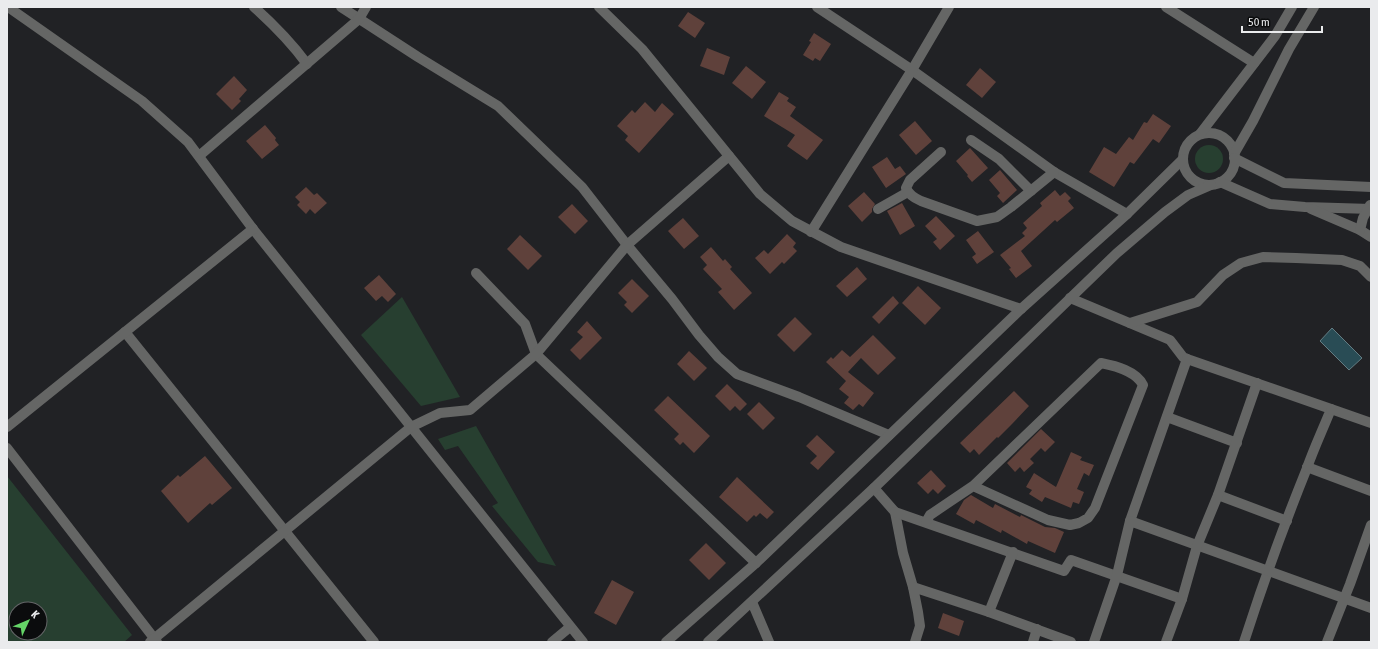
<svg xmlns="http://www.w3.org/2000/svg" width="1378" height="649" font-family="'Asap Condensed',sans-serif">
<rect width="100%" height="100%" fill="#212225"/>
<g fill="#273f30" fill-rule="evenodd">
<circle cx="1209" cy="159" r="14"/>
<path d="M402 297 460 397 421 406 361 335Z"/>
<path d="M476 426 556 566 538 562 492 506 498 503 458 446 445 450 438 439Z"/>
<path d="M7 476 132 635 124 642H7ZM16 609H40V633H16Z"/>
</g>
<path fill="#294c55" stroke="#637c83" d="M1332 328 1362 358 1349 370 1320 341Z"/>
<g fill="#5f413b">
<path d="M688 12 705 23 695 38 678 26Z"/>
<path d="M814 33 831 44 820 61 815 58 813 61 803 55 811 42 809 41Z"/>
<path d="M707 48 730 57 724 75 700 66Z"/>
<path d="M746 66 766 82 752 99 732 83Z"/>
<path d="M980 68 996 82 982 98 966 85Z"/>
<path d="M234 76 247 90 239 99 241 101 232 110 216 94Z"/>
<path d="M779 92 789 98 787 101 796 107 790 116 823 140 807 160 787 146 795 135 764 116Z"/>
<path d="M645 102 655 112 662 103 674 114 639 153 625 140 628 136 617 126 632 110 635 113Z"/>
<path d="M1153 114 1171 126 1159 143 1153 139 1134 164 1130 162 1114 187 1089 172 1104 147 1116 154 1129 137 1133 140 1144 122 1147 123Z"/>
<path d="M915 121 932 141 916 155 899 135Z"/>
<path d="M265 125 276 138 275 140 279 145 262 159 246 141Z"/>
<path d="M970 148 988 168 972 182 967 176 968 175 956 161Z"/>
<path d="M887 157 895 169 900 166 906 174 886 188 872 167Z"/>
<path d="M1000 170 1017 190 1003 203 997 196 1000 193 989 180Z"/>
<path d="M306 187 314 195 317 193 327 203 315 214 310 209 306 214 297 205 300 202 295 197Z"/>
<path d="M1055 190 1060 196 1065 192 1071 198 1068 201 1074 208 1057 222 1055 220 1021 251 1032 266 1016 278 1009 269 1011 268 1000 255 1025 236 1022 233 1027 228 1023 223 1042 206 1040 203Z"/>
<path d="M864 192 875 204 872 209V212L862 222 848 206Z"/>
<path d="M902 203 915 226 900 235 887 211Z"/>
<path d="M572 204 588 221 575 234 558 217Z"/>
<path d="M936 216 955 236 940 250 933 242 937 239 925 226Z"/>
<path d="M683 218 699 236 684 249 668 231Z"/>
<path d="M978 231 994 252 977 264 972 257 976 254 966 240Z"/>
<path d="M787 234 796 243 793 247 797 251 784 264 782 262 770 274 755 258 764 250 768 254Z"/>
<path d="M520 235 542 256 528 270 507 249Z"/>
<path d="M711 247 723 261 725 259 732 267 730 269 752 293 734 310 718 292 722 289 703 269 707 265 700 257Z"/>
<path d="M857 267 867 279 847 297 836 286Z"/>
<path d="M379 275 396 294 388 302 382 296 376 301 364 288Z"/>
<path d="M632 279 649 296 632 313 624 305 627 302 618 293Z"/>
<path d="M918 286 941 308 925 325 902 303Z"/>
<path d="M893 296 899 303 879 324 872 317Z"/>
<path d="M795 317 812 334 794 352 777 335Z"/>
<path d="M587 321 602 338 580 360 570 350 583 337 577 332Z"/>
<path d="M873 335 896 358 878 375 861 358 848 372 874 393 863 407 859 404 853 410 844 403 849 397 839 389 846 381 826 362 831 357 833 359 842 350 850 357Z"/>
<path d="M689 351 707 368 694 381 677 364Z"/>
<path d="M727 384 747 404 740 411 735 406 730 411 715 396Z"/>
<path d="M1014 391 1029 406 1012 424 998 438 997 437 979 455 974 449 970 453 960 443Z"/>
<path d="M668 396 710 436 694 453 683 442 680 445 674 439 679 434 654 410Z"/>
<path d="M759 402 775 418 763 430 747 414Z"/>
<path d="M1041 429 1055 442 1045 452 1041 448 1030 459 1034 463 1024 472 1020 467 1015 472 1007 463Z"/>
<path d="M817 435 835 452 818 470 810 463 817 456 806 446Z"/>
<path d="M1071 452 1082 457 1080 460 1094 465 1089 476 1084 473 1077 489 1084 492 1079 504 1073 502 1071 508 1045 497 1042 502 1029 494 1032 490 1026 487 1034 473 1056 487Z"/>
<path d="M205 456 232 488 212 505 210 503 188 523 161 491 178 475 180 477Z"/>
<path d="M931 470 946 486 938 494 933 489 928 494 917 483Z"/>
<path d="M737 477 774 512 767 519 760 513 756 517 754 515 747 522 719 497Z"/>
<path d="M971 495 993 508 995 504 1020 517 1021 515 1045 527 1055 528 1064 532 1055 553 1028 541 1027 544 1002 530 1001 533 976 520 974 524 956 514 964 500Z"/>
<path d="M706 543 726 563 709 580 689 560Z"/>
<path d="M612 580 634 592 616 625 594 613Z"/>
<path d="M943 613 964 621 959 636 938 628Z"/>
</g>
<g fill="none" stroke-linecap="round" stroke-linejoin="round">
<g stroke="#656665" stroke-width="10">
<path d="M8 7 142 101 188 142 253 229 583 642"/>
<path d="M254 7C274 25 291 42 307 64"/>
<path d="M341 7 418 57 498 106 582 187 627 245 672 299 699 335 718 357 737 374 799 397 889 435"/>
<path d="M599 7 642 49 760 194 792 221 841 247 1021 309"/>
<path d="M817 7 912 70 1054 172 1127 214"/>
<path d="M1166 7 1254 63"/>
<circle cx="1209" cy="159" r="26"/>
<path d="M1200 134 1275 36 1292 7"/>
<path d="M971 140 999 159 1031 191"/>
<path d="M941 152 910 180 906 188C909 195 914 198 921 201L977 221 997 217 1011 207 1054 172"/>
<path d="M1234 154 1253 121 1289 49 1314 7"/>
<path d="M199 156 359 19 366 7"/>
<path d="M1234 158 1284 183 1371 187"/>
<path d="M1220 182 1270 204 1305 207 1371 209"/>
<path d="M878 209 908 192"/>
<path d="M1311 209 1360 230 1371 237"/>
<path d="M1360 230 1363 218 1370 205"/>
<path d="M811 232 912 70 949 7"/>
<path d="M476 273 525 324 536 354 756 563"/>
<path d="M1070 298 1170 340 1183 357 1190 360 1331 409C1323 429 1314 448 1307 468 1284 525 1263 583 1244 642"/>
<path d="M1130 323 1197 302 1223 275 1241 263 1263 257 1296 258 1342 260 1360 266 1371 277"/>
<path d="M125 332 374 642"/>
<path d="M1331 409 1371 423"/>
<path d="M1167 417 1237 443"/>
<path d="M7 427 253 229"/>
<path d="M7 448 157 642"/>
<path d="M1307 467 1371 491"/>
<path d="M874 488 895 512 903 553 913 587"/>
<path d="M1218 495 1287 521"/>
<path d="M895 512 1064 571 1071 560 1182 599"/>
<path d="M1130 521 1187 359"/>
<path d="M926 522 930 515 973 486 1101 363C1116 366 1136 371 1143 385L1095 508 1088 518 1079 523 1070 525 1048 520 973 486"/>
<path d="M752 602 769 642"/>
<path d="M989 612 1013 552"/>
<path d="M150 642 411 427 440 413 470 410 536 354 627 245 729 156"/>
<path d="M552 642 570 627"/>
<path d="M666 642 756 563 1021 309 1127 214 1183 159"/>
<path d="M708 642 874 488 1117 253 1165 212 1188 195 1211 185"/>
<path d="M915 642 920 626 918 612 913 587 989 612 1071 642"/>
<path d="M1033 642 1037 629"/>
<path d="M1094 642 1117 575 1130 521 1371 608"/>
<path d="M1166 642 1182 599 1197 546 1218 495 1257 383"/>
<path d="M1327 642 1350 584 1371 525"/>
</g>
</g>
<rect width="1378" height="649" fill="none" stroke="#eaebed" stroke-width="16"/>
<g transform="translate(28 621) rotate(46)"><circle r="19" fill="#0b0c0d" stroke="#646567"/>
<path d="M0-3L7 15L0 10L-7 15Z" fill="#65d467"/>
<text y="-6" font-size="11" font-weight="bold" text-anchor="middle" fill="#eaebed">K</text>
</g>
<path d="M1242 26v6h80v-6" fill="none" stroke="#eaebed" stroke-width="2"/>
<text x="1248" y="26" font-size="12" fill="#eaebed" stroke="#0b0c0d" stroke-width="3" paint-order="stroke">50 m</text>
</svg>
